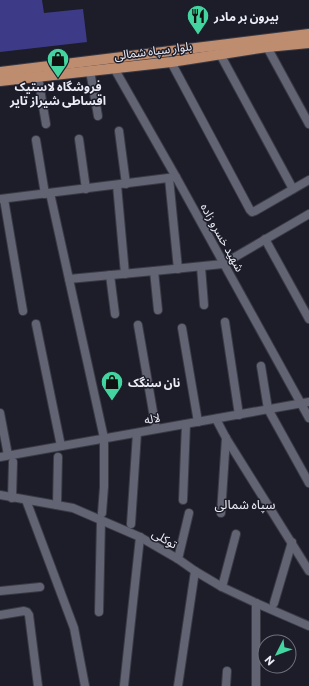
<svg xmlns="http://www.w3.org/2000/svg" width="309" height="686" font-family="Commissioner,'Noto Sans Arabic',sans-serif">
<rect width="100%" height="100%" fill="#1c1d29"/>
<path fill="#3d3b88" d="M0 0H42L44 13 83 9 87 42 0 52Z"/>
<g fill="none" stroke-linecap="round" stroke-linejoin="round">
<g stroke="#393a44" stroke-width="10">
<g id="minor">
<path d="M267 47 309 124"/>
<path d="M220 54 293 189"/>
<path d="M171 62 250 210 252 212 255 211 309 180"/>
<path d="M114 68 176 177 309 418"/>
<path d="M90 71 98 116"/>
<path d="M38 77 46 124"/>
<path d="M119 131 126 184"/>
<path d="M79 139 86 189"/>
<path d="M36 140 45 194"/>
<path d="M169 178 178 269"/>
<path d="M117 185 125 274"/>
<path d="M50 193 104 438V487L102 513"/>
<path d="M0 199 176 177"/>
<path d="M4 199 23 311"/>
<path d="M265 239 309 319"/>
<path d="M201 267 204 305"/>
<path d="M154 271 158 310"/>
<path d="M110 275 115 314"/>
<path d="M69 279 154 271 223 264 309 214"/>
<path d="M225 322 239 415"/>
<path d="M36 324 61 446"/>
<path d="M138 325 156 429"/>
<path d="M182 328 198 422"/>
<path d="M261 366 268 409 309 483"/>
<path d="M0 413 8 455"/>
<path d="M216 419 226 438 309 571"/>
<path d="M0 457 309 402"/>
<path d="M0 495 73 508 140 537 178 559 195 571 222 587 256 603 309 626"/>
<path d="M12 498 13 462"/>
<path d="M26 500 74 628 85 686"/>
<path d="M183 500 186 424"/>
<path d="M57 505 58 457"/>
<path d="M221 513 226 438"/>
<path d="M131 524 137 433"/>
<path d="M178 559 189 513"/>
<path d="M222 587 236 534"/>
<path d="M0 591 40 587"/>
<path d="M274 603 292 542"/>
<path d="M99 612 101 520"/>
<path d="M0 615 24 611 27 612 29 615 38 686"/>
<path d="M124 686 140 537"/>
<path d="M178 686 195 571"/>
<path d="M226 686 227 671"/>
<path d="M256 686V603"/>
</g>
</g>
<g stroke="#393a44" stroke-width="12">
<g id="major">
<path d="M0 72 309 34"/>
<path d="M0 81 171 62 267 47 309 43"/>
</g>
</g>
<use href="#minor" stroke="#626373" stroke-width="8"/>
<use href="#major" stroke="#be8c6f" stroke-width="10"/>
</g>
<defs>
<g id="restaurant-pin" transform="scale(1.15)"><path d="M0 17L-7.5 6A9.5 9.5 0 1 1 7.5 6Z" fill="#44d49f" stroke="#1c1d29"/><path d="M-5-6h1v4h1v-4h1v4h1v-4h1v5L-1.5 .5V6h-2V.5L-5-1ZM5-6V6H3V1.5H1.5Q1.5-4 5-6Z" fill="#111"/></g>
<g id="shop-pin" transform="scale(1.15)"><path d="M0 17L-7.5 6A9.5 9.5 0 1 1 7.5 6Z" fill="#44d49f" stroke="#1c1d29"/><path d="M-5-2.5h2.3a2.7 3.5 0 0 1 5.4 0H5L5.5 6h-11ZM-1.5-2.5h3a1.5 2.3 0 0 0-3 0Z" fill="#111"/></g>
</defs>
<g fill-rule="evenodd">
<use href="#restaurant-pin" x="198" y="16"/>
<use href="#shop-pin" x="58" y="59"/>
<use href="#shop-pin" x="112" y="382"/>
</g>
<g text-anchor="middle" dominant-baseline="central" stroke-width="3" stroke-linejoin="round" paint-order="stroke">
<g font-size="12" font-weight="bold" fill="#ecedf6" stroke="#1c1d29" text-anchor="start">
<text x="214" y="16">بیرون بر مادر</text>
<text x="58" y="86" text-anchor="middle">فروشگاه لاستیک<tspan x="58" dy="14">اقساطی شیراز تایر</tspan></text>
<text x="128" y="382">نان سنگک</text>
</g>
<g font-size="12" fill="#ecedf6" stroke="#1c1d29">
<text transform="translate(153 50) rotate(-7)">بلوار سپاه شمالی</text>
<text transform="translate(223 237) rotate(61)">شهید خسرو زاده</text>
<text transform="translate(152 418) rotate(-10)">لاله</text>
<text transform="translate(165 538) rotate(30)">توکلی</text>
</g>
<g font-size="13" fill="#ecedf6" stroke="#1c1d29">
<text x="245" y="504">سپاه شمالی</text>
</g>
</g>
<g transform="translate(277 654) rotate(228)"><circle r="19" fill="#1c1d29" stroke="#6f707b"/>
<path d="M0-3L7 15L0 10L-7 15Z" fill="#44d49f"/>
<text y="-6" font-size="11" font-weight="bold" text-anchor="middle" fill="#ecedf6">N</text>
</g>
</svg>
